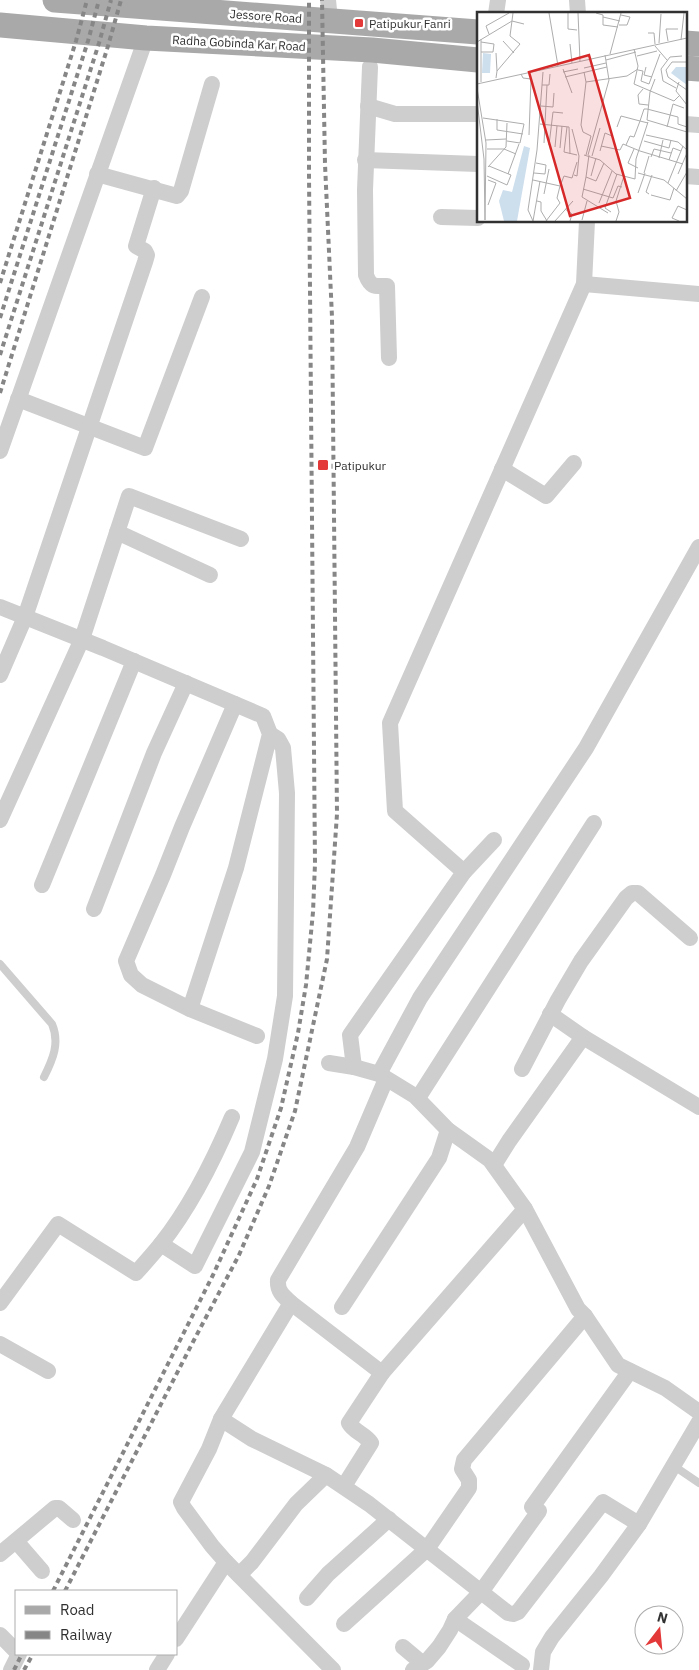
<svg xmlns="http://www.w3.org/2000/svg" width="699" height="1670" font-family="'IBM Plex Sans',sans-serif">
<rect width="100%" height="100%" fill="#fff"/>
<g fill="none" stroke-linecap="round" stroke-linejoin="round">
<g stroke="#cecece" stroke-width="8">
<path d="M0 964 52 1024C60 1043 53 1059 44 1077"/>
<path d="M674 1466 699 1483"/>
</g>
<g stroke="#cecece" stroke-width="16">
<path d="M328 0 330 20"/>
<path d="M577 0 578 14"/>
<path d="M496 14 498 0"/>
<path d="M370 67 365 190 366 275C371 288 375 286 387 286L389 358"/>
<path d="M368 106 395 114H478"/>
<path d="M685 124 699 125"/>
<path d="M365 160 478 164"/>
<path d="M97 174 177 196 181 191 212 84"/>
<path d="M685 176 699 177"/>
<path d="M441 217 478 218"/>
<path d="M584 284 699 294"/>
<path d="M18 399 145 448 202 297"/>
<path d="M0 451 146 38"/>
<path d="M502 469 546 496 574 463"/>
<path d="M117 532 210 575"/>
<path d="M0 607 103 648 263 716 270 734 236 868 190 1009"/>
<path d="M0 675 25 617 145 262 147 255 145 251 136 246 154 188"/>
<path d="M235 704 182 827 163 875 126 961 131 975 142 985 190 1009 257 1036"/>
<path d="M0 820 82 639 129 496 241 539"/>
<path d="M464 872 494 840"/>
<path d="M42 885 134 661"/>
<path d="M94 909 154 753 186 683"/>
<path d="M550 1014 583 1037 699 1107"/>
<path d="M329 1063 354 1067 379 1074 415 1096 448 1130 490 1160 525 1209 578 1309 585 1316 618 1365 665 1388 699 1412"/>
<path d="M354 1067 350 1035 464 872 395 811 390 723 584 284 587 221"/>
<path d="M522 1069 558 1000 581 961 626 898 632 893H638L690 938"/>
<path d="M379 1074 420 998 586 748 699 547"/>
<path d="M386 1079 357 1147 278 1280C277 1291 283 1296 291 1303L382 1373 525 1209"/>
<path d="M418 1098 594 823"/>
<path d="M494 1165 509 1141 583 1037"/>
<path d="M161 1244 195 1266 252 1152 275 1059 285 996 287 793 283 748 278 739 270 734"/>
<path d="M0 1303 58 1224 136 1273C144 1264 153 1254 161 1244 191 1206 213 1162 232 1117"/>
<path d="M291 1303 221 1419 209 1449 181 1502 184 1508 212 1546 226 1562 333 1670"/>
<path d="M342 1307 439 1158 448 1130"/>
<path d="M0 1344 48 1371"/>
<path d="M221 1419 252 1439 326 1475 369 1504 508 1613 513 1614 518 1612 603 1502 639 1524"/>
<path d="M344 1486 371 1443C365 1434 354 1432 349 1423L382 1373"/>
<path d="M16 1541 42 1571"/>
<path d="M0 1554 55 1508H59L73 1520"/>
<path d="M239 1575 252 1562 296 1504 326 1475"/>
<path d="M307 1598 328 1574 389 1519"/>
<path d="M455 1619 522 1665"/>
<path d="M344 1624 427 1549 469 1488V1480L462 1469 464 1460 585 1316"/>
<path d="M0 1635 16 1651"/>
<path d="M176 1639 226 1562"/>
<path d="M403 1647 422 1663"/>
<path d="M11 1670 19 1654"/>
<path d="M157 1670 167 1654"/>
<path d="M413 1670 427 1661 439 1647 450 1630 455 1619 481 1592 539 1511 532 1507 630 1371"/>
<path d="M541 1670 543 1652 552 1637 601 1576 639 1524 699 1422"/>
</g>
<g stroke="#a9a9a9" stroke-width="25">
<path d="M55 0 478 32"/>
<path d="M0 25 146 38 372 50 478 60"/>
<path d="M685 43 699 44"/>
<path d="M685 68 699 69"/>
</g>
<g stroke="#868686" stroke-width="4" stroke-dasharray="5 4" stroke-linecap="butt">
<path d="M0 283 76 41 87 0"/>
<path d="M0 318 88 41 99 0"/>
<path d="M0 355 99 43 111 0"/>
<path d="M0 393 108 46 121 0"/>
<path d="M53 1591 213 1275 257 1179 281 1108 298 1033 306 985 313 912 315 864 309 175V0"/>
<path d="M65 1591 194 1340 239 1255 269 1186 295 1111 327 959 337 814 332 317 325 164 322 0"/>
<path d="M14 1670 22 1654"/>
<path d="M24 1670 33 1654"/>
</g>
</g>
<g fill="#e33939" stroke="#fff" stroke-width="2">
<rect x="354" y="18" width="10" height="10" rx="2.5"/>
<rect x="317" y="459" width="12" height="12" rx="2.5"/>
</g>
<g text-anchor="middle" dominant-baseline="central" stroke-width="5" stroke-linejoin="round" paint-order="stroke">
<g font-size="12" fill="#313131" stroke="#fff">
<text transform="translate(266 16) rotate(4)">Jessore Road</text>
<text transform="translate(239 43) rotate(3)">Radha Gobinda Kar Road</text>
</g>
<g font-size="12" fill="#313131" stroke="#fff" text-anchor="start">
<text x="369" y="23">Patipukur Fanri</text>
<text x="334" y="465">Patipukur</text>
</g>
</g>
<g transform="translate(477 12)">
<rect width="210" height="210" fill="#fff"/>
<path d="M6 41 14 42 13 61H5ZM199 55H210V73L194 61ZM47 134 53 136 40 209H27L22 189 26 178 35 180Z" fill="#cddeed"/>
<path fill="none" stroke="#adadad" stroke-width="1" d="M72 1 81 54M91 1V17L100 18M101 1 103 49M119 1 126 3V13L141 15M126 5 143 9M142 13H150L153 5 144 3M171 21H177L178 32M12 22 9 14 32 1M4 27V70M204 28 207 1M26 29 37 41M191 29 189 17H201M0 30 35 9 47 12M4 30 17 32 16 40H4M182 31 184 2M93 32 95 51M178 34 190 48M157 37 161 54 157 72 197 89 202 84M19 41 20 59M133 42 144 1M160 44 180 39M129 48 159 40M210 50H195L189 58 191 65 210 78M169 55 167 63 175 65M107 56 129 51M86 57 95 81M161 58 166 59 164 69 172 72M86 60 101 57M107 60 109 70 104 113 106 120 114 124 109 143M44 62 46 66 54 67 52 123M88 65 130 55M19 66 20 59 43 32 33 24 36 1M178 67 173 80 170 108 210 120M109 70 150 64 161 57M202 70 199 79 210 93M0 72 210 26M172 72 183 42M65 73H72L73 62M0 76 9 131 8 208M199 76 186 69 184 57 193 45 205 44M166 77 161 83 162 92 171 93M0 89 7 147 8 208M64 94 76 95 77 81M170 97 201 105V112L210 115M6 106 47 112 43 131 30 129M20 107V118L46 122M63 112 92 115 93 142M90 115 87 140 100 143M140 115 144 104 163 109 167 97H170M190 115 196 92 207 96M95 117 102 144 100 164 97 163M169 123 201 130 210 138M9 128 29 127M167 129 192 136 194 128M67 131 70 73M72 133 76 100 86 101M149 133 153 124 157 125 163 109 171 111M124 134 143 138 146 132 163 139M78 135 80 114M83 136 85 114M10 137H27L39 142M157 137 151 151 161 156M123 139 128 121 135 124M163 139 206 152M107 143 123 148 139 162 158 167 159 147 171 110M111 143 132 68 128 43M112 143 109 165 119 169 127 151M115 144 123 116M174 145 177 137 194 141M182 146 186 128M192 148 196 136 204 139M11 155 29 135 30 111M57 161 68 162 69 153 59 151M161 161 187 168 210 187M167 161 172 144M31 162 42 132M201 162 210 141M10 164 30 173 34 163 12 154M114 164 119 146M109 165 105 185 131 201M11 168 19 171 11 193M56 168 83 174 80 186 83 191 69 209M191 171 206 134M83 174 87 164 95 166 100 150M106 177 136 186 141 174 145 175M199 179 210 160M161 181 168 161M67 182 72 157M172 182 169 180 175 163M174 183 193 188 197 176M60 189 64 190V199L70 209M122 191 135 159M88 197 95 202 93 209M134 200 128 196 140 162M105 208 110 189M56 209 51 198 60 138 66 60M56 209 63 169M78 209 96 189M139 209 142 200 139 189 147 164M202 209 195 206 201 194 210 198"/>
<path fill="#d62828" fill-opacity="0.15" stroke="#d62828" stroke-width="2.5" d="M112 43 153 186 93 204 52 60Z"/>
<rect width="210" height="210" fill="none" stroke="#313131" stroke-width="2.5"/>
</g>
<rect x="15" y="1590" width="162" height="65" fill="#ffffff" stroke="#adadad"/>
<rect x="25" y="1606" width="25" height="8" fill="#a9a9a9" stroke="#adadad"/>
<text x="60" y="1615" font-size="15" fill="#313131">Road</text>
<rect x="25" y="1631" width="25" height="8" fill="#868686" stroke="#adadad"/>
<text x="60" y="1640" font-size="15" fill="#313131">Railway</text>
<g transform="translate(659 1630) rotate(16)"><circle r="24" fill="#ffffff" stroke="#adadad"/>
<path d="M0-4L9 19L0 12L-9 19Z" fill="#e33939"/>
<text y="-8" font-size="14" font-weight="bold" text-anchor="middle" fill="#313131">N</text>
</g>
</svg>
